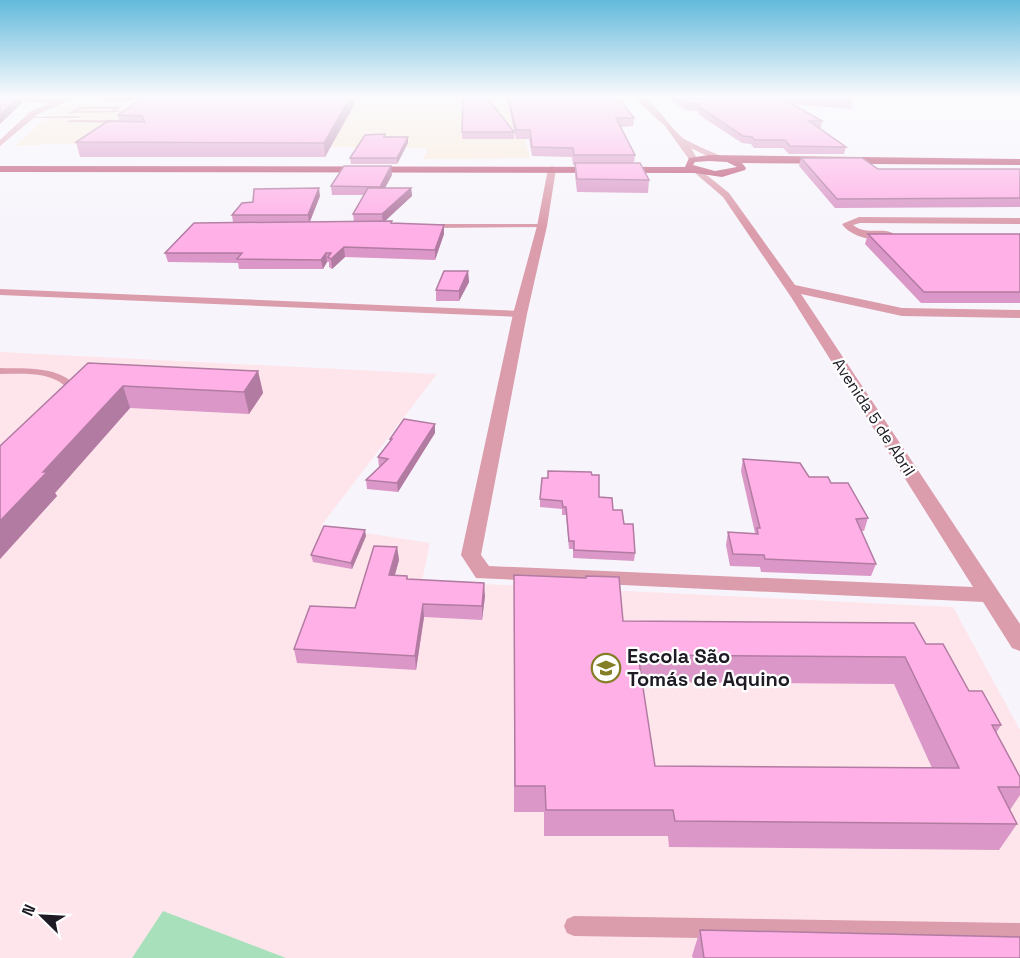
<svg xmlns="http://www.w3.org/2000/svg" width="1020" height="958" font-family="'Space Grotesk',sans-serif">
<rect width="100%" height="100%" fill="#f7f5fb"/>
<path fill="#fee5ec" d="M0 352 437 374 321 526 430 543 422 581 953 607 1020 730V958H0Z"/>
<path fill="#faead7" d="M102 96H513L530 158 423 159 428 148 51 144 15 146 56 108Z"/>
<path fill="#a9e0bc" d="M163 911 286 958H132Z"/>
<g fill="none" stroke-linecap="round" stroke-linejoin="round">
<g fill="#db9cac" fill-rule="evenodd">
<path d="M119 106 121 107 117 111 134 112 68 113 79 107ZM80 109H114L110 111H76Z"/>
<path d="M78 116 80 118H27L29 117Z"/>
<path d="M118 120 120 123 67 122 70 120Z"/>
<path d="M542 224 544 225V227L428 228 424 226 428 224Z"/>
<path d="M0 289 520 311 524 314 520 317 0 295Z"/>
<path d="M0 368C27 369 60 365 79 389L73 396H65L64 394 68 389C52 371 23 374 0 374Z"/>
<path d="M574 916 1020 923V943L574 936 567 933 564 926 567 919Z"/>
</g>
<g fill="#db9cac" fill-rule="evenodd">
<path d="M18 96 46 99 88 96 65 102 37 115 0 146V140L31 111 50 103 22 101Z"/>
<path d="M632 96C656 96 668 129 686 140 697 146 710 151 721 156V160H715L691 148 698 160 691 162 665 126Z"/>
<path d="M552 166 556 169 547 226 527 314 481 555 489 566 973 587 791 297 723 197 695 173 694 171 698 168 729 193 795 285 902 308 1020 310V318L902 316 801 294 1020 624V651L1012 648 983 602 476 578 461 555 513 314 537 226 548 169Z"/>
<path d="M859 217 1020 218V224L860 223 853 225C866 236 885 226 896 235 882 245 851 238 842 224Z"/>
</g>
<path fill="#b94a6e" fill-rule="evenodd" d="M709 155 1020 159V165L742 163 746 168 745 170 722 177 695 173 0 172V166L685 167 689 158ZM709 161 727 162 737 167 715 171 693 165 695 162Z"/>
</g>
<g fill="#da97c7" fill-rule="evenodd">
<path d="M99 96H353L354 105 325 157H80L76 142 119 122 118 115 139 100 100 101Z"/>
<path d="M506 96H617L634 118 633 126 620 127 635 155 634 163 649 180 648 193 577 192 575 175V165H573L572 157 532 156 529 139H516Z"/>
<path d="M663 96H851L852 102 851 109 792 104 822 121 821 128H819L846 147 844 154H789L783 148H754L751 144 742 143 698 114V111L686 110Z"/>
<rect x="462" y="132" width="52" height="7"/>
<path d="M385 134V137H408V143L397 164H351L350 158Z"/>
<path d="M801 158 878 169H1020V207L835 208 799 166Z"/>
<path d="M392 175 385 188H411L412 196 384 221 392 223 444 225V234L435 260 345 257 332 269 329 267V262H327L323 269H239L238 263 168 262 165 253 233 223 232 215 253 202 320 196 310 222H354L353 214 364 195H332L331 186Z"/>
<path d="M868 234H1020V303H921L865 244Z"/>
<path d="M468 271 469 282 459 301H436V290Z"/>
<path d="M88 363 258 371 263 393 249 414 130 408 55 493 57 496 0 559V446Z"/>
<path d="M435 424V433L398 492 367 489 366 480 380 467H379L378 457 390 441V439Z"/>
<path d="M743 459 831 483 868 518 864 531H861L876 564 871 576 761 572 760 567 730 566 726 545 728 532 755 533 741 471Z"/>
<path d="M592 475 599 497 613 510 624 524 635 553 634 561 573 558V549H569L566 515H562V509L540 507V499L548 478Z"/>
<path d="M366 536 352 569 313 562 311 555Z"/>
<path d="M397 547 399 560 395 575 407 576 408 579 485 596 482 620 424 617 416 670 297 663 294 649 355 608Z"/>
<path d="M514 575 623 621 926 644 1001 725 996 733 1020 777V795L1010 810 1017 824 999 850 669 847 668 836H544V812H514ZM642 682 894 684 932 768 655 766Z"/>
<path d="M700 930 1020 958H693L692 956Z"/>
</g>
<g fill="#b27ba2">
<path d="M351 96H353L354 105 325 157 324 143Z"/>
<path d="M19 97 22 103 0 124V115Z"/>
<path d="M408 137V143L397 164V158Z"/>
<path d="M391 166 392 175 381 195 380 187Z"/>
<path d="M319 188 320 196 309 223 308 215Z"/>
<path d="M411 188 412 196 383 223 382 214Z"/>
<path d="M444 225V234L435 260V250Z"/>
<path d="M344 247 345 257 332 269 331 259Z"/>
<path d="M326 253 327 262 323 269 321 260Z"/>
<path d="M468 271 469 282 459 301V291Z"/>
<path d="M258 371 263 393 249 414 244 392Z"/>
<path d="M123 386 130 408 55 493 57 496 0 559V521L43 472Z"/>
<path d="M435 424V433L398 492 397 483Z"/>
<path d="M365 530 366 536 352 569 351 563Z"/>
<path d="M397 547 399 560 391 588 389 575Z"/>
<path d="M484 583 485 596 482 620V606Z"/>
<path d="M423 604 424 617 416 670 415 656Z"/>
</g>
<g fill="#feb0e7" stroke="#b27ba2" stroke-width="1.5" fill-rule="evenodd">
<path d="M0 96H18L19 97 0 115Z"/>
<path d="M146 96H351L324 143 76 142 108 121 145 122 142 116 118 115Z"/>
<path d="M463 96H486L514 132H462Z"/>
<path d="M508 96H617L634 118H616L635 155H574L573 148 532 147 530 130H516Z"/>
<path d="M674 96H851L852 102 778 96 822 121H809L846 147 790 146 785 140H755L752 137 743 136 699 107 700 104 687 103Z"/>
<path d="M385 134 384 137H408L397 158H350L365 135Z"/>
<path d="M801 158H862L878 169H1020V198L837 199Z"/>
<path d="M575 163H640L649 180 577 179Z"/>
<path d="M344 166H391L380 187 331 186Z"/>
<path d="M319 188 308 215H232L242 203 253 202 254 189Z"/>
<path d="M368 188H411L382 214H353Z"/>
<path d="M392 221 391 223 444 225 435 250 344 247 331 259 328 257 331 253H326L321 260 237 259 242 253H165L194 223Z"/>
<path d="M868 234H1020V292H924Z"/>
<path d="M444 271H468L459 291 436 290Z"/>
<path d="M88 363 258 371 244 392 123 386 43 472H47L0 521V446Z"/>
<path d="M404 419 435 424 397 483 366 480 388 459 378 457 392 439H390Z"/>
<path d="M743 459 800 463 809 477H828L831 483H848L868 518 856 519 876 564 765 559 764 555 733 554 728 532 758 534 757 528H760Z"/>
<path d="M548 471 591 472 592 475H599V497L612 498 613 510H622L624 524H633L635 553 574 550V541H569L566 507H563L562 501 540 499 542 478H548Z"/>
<path d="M324 526 365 530 351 563 311 555Z"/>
<path d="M374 546 397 547 389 575 407 576V579L484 583 482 606 423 604 415 656 294 649 310 606 355 608Z"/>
<path d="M514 575 586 578V576L619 577 623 621 914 623 926 644H943L969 691H982L1001 725H992L1020 777V787H998L1017 824 675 821 673 810H546L545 786H515ZM638 655 905 657 959 768 655 766Z"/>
<path d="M700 930 1020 937V958H704Z"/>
</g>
<linearGradient id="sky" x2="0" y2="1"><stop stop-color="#62badb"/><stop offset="0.42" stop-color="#fbfafd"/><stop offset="1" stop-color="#fbfafd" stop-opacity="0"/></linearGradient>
<rect width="1020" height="230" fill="url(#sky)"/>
<defs>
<g id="school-ring" transform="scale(1.5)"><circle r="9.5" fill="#fff" stroke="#847f27" stroke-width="1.5"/><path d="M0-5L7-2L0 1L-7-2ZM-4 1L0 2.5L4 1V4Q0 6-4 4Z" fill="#847f27"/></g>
</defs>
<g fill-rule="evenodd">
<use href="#school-ring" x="606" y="668"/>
</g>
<g text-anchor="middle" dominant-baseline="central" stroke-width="4.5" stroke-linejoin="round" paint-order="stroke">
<g font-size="16" fill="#1e1b25" stroke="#fff">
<text transform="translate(874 417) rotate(57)">Avenida 5 de Abril</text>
</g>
<g font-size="20" font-weight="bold" fill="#1e1b25" stroke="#fff" text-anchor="start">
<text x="627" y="656">Escola São<tspan x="627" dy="23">Tomás de Aquino</tspan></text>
</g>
</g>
<g transform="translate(42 916) rotate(294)" stroke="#ffffff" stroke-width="4.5" paint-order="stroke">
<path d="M0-4.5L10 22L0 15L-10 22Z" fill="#1e1b25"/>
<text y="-9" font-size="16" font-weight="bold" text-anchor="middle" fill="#1e1b25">N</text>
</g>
</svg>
